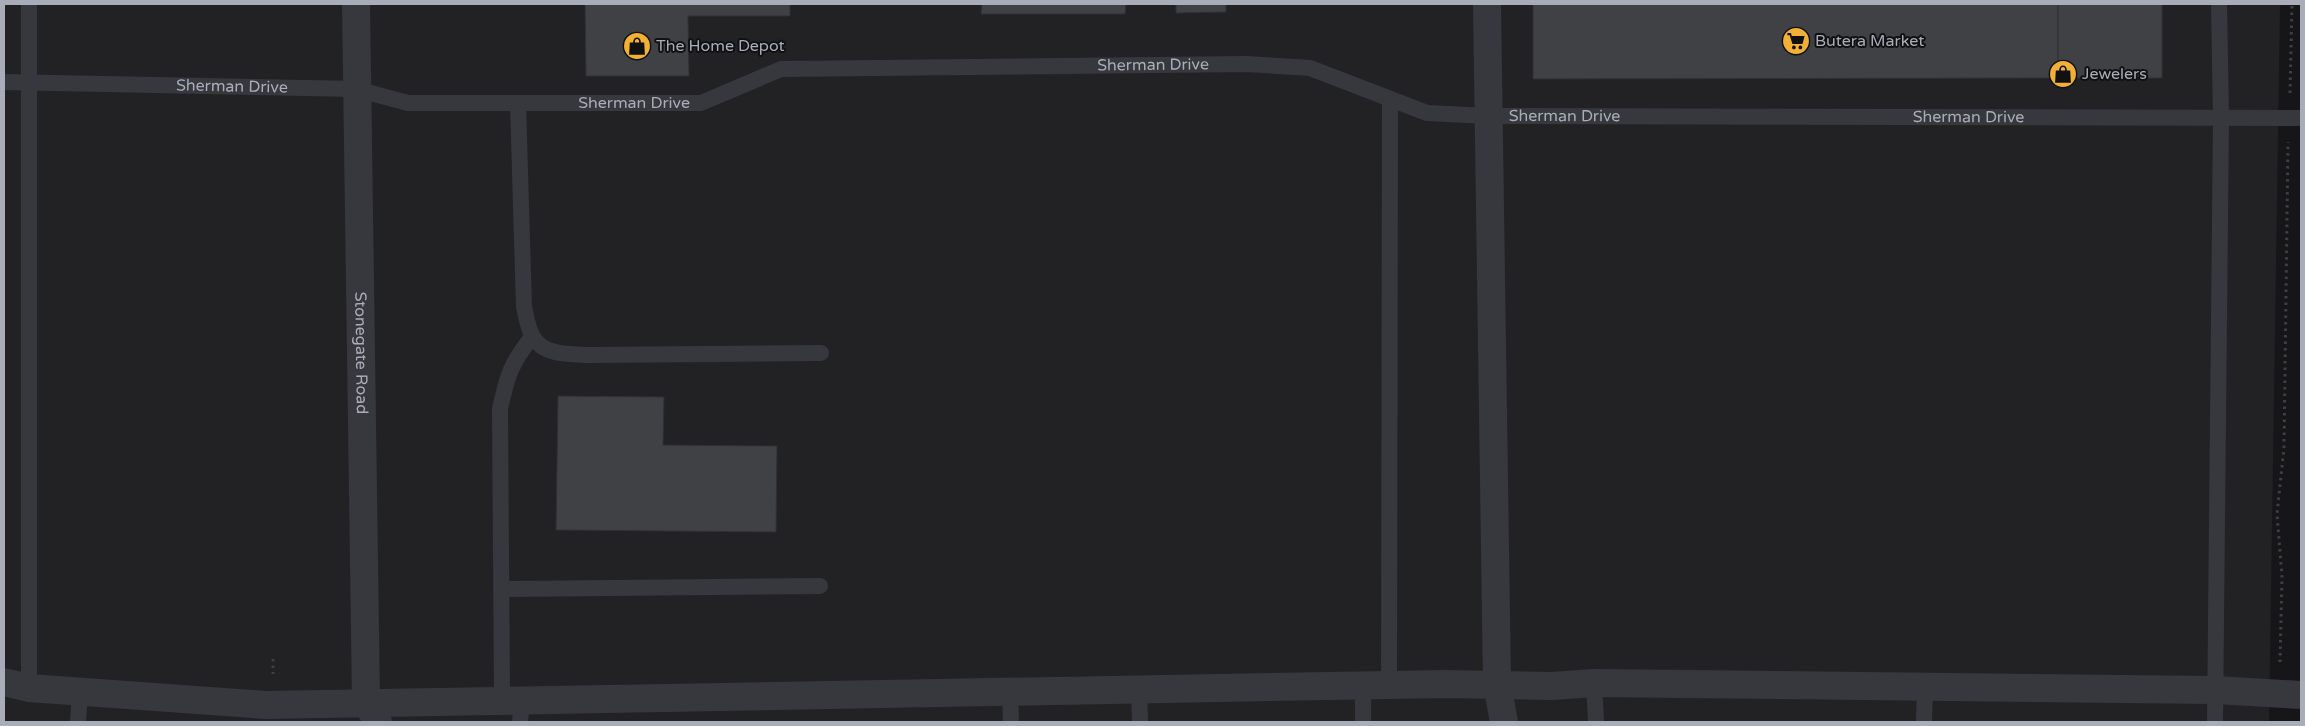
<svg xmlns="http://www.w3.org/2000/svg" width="2305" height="726" font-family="'Varela Round',sans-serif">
<rect width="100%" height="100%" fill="#161618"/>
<path fill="#222225" d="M4 4H2280L2269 722H4Z"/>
<g fill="#404145" stroke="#303034">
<path d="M585 4H790V16H688L689 76H586Z"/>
<path d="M982 4H1126L1125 14H981Z"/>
<path d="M1176 4H1226V12L1176 13Z"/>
<path d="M1533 4H2058V78L1533 79Z"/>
<rect x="2058" y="4" width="104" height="74"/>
<path d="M558 396 664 397 663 445 777 446 776 532 556 530Z"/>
</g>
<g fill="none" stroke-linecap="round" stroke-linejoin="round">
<g stroke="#3d3f44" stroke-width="3" stroke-dasharray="2.5 4" stroke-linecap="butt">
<path d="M2290 93 2292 4"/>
<path d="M273 659V674"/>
<path d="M2280 662 2282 577 2277 514 2284 448 2288 142"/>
</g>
<g stroke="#37383d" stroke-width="16">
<path id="s1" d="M4 82 356 89 408 103H701L781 69 1247 64 1310 68 1427 113 1488 116 2301 118"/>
<path d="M518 103 524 307C526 316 528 329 533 337 544 356 570 354 589 355L821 353"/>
<path d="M501 589 820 586"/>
<path d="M1594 683 1596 722"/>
<path d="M1389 685 1390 99"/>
<path d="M29 688V4"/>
<path d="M1139 690 1140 722"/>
<path d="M1010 691 1011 722"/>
<path d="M502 700 500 409C507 376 511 363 532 337"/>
<path d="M78 722 80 691"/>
<path d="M520 722 522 700"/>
<path d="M1363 722V686"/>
<path d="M1924 722 1925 687"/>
<path d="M2215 722 2221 118 2219 4"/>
</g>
<g stroke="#37383d" stroke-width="28">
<path id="s2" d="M356 4 366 702 378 722"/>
<path d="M1487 4 1497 684 1504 722"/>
<path d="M4 682 29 688 266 705 1445 684 1552 686 1594 683 2215 690 2301 695"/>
</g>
</g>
<defs>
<g id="supermarket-disc" transform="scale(1.4375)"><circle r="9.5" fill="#f2b134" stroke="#111113"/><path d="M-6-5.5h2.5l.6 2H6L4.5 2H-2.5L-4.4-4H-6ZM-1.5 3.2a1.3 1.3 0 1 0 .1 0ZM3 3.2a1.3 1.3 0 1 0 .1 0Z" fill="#111"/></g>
<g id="shop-disc" transform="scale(1.4375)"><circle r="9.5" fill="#f2b134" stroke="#111113"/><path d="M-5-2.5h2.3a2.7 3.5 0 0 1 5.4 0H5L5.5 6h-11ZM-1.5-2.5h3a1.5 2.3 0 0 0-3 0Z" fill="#111"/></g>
</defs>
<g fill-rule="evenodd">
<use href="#supermarket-disc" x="1796" y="41"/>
<use href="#shop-disc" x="637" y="46"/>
<use href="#shop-disc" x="2063" y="74"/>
</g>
<g text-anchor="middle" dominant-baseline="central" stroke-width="4" stroke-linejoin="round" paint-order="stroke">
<g font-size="16" fill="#a8adb8" stroke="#111113" text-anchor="start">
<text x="1815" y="41">Butera Market</text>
<text x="656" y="46">The Home Depot</text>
<text x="2082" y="74">Jewelers</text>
</g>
<g font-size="16" fill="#a8adb8" stroke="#111113">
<text stroke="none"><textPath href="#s1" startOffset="1158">Sherman Drive</textPath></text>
<text stroke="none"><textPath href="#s1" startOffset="228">Sherman Drive</textPath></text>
<text stroke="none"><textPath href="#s1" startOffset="632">Sherman Drive</textPath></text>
<text stroke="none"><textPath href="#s1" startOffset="1578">Sherman Drive</textPath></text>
<text stroke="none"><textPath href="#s1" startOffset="1982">Sherman Drive</textPath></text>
<text stroke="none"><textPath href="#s2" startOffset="349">Stonegate Road</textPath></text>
</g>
</g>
<rect width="2305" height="726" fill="none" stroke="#a8adb8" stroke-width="10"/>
</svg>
